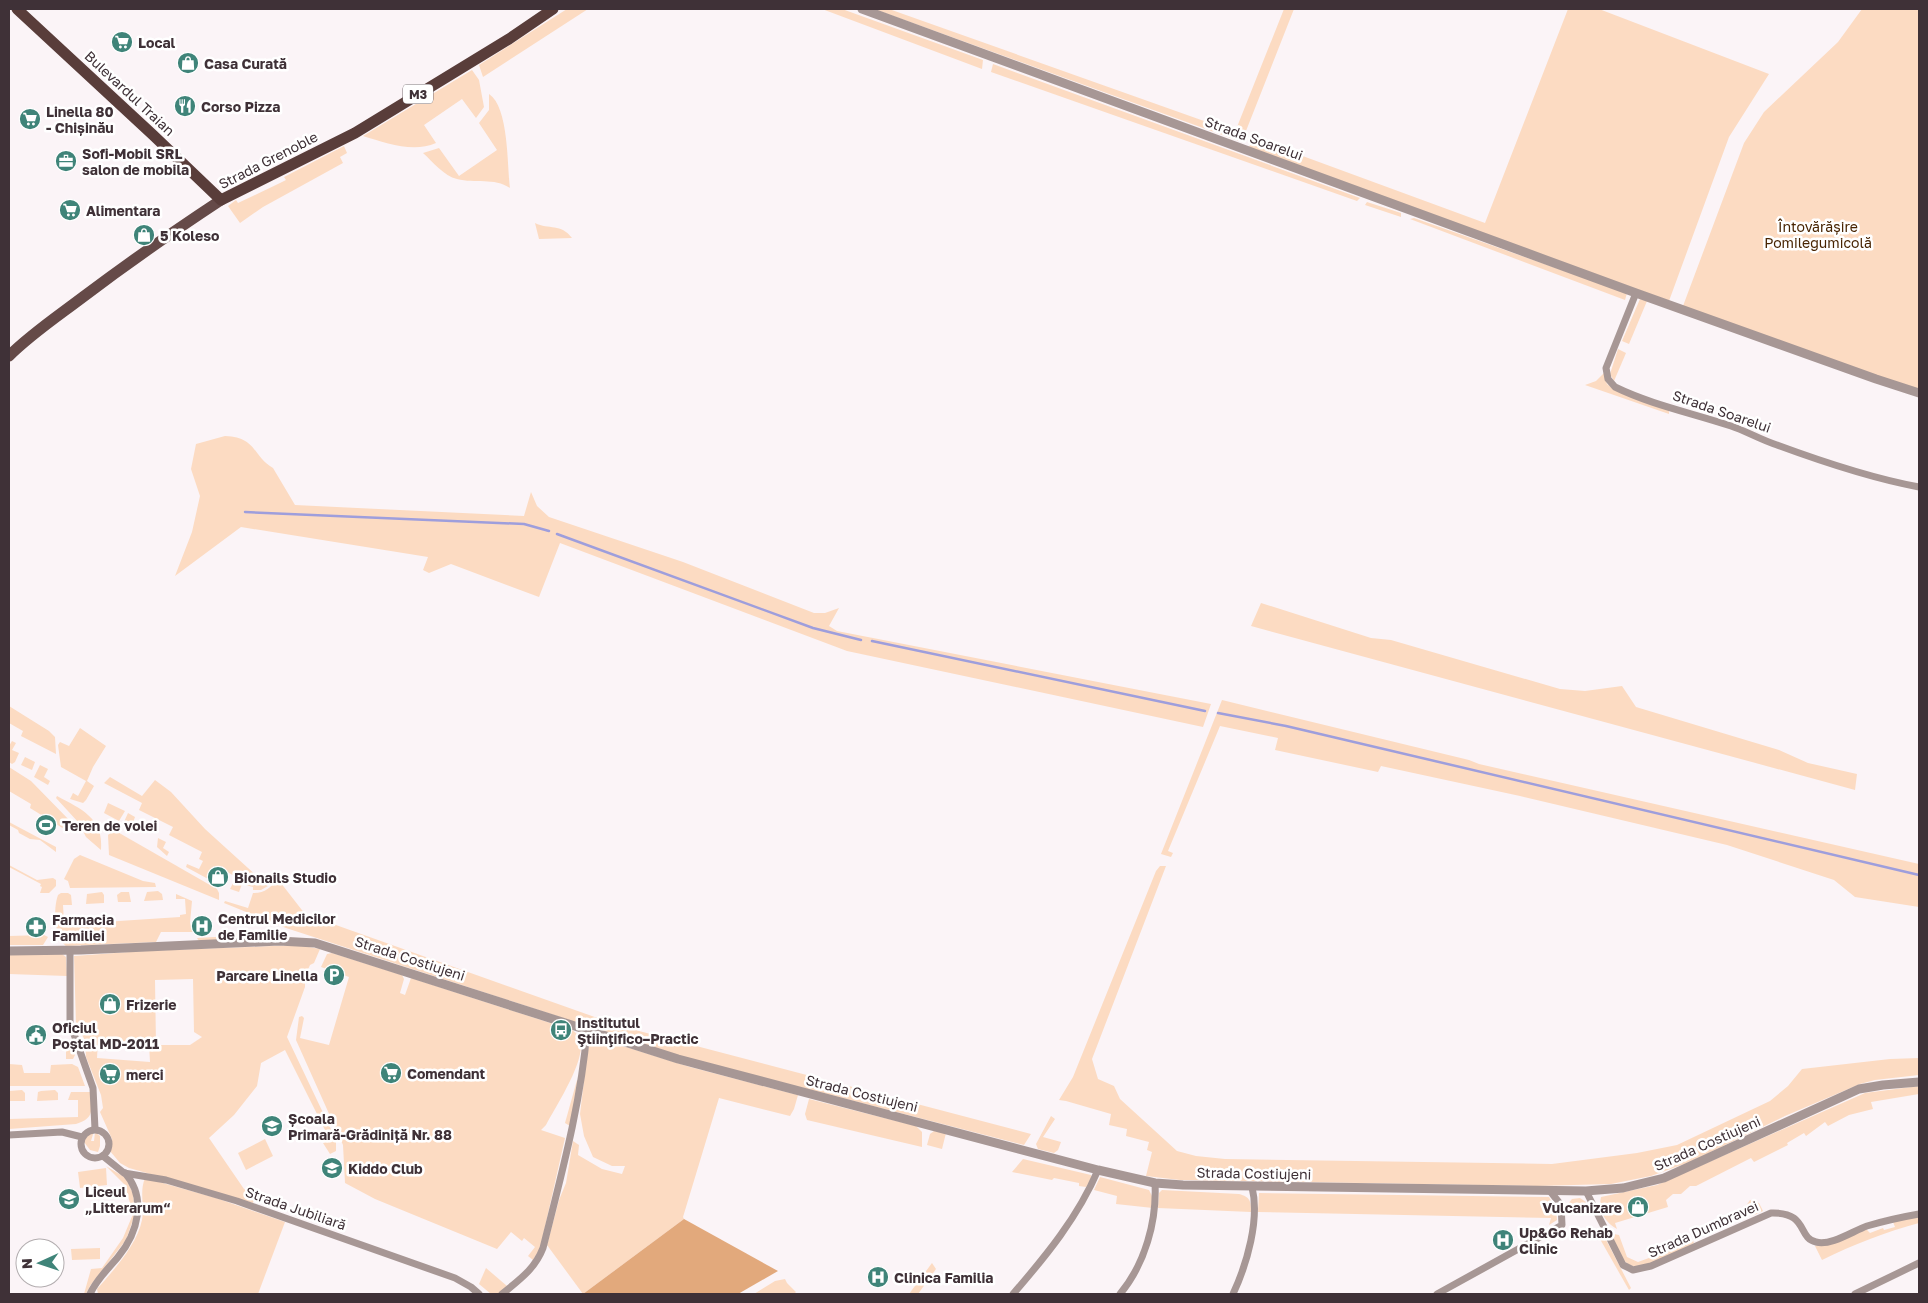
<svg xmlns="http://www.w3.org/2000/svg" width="1928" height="1303" font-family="'Golos Text',sans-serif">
<rect width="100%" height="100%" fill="#fbf4f7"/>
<g fill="#fcdbc2" fill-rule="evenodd">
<path d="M567 9H588L483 77 479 65Z"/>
<path d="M822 9H842L983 60 982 69Z"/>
<path d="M874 9H889L1235 132 1284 9H1294L1244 136 1242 141H1239Z"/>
<path d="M1568 9H1599L1769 74 1729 137 1669 301 1249 147 1254 138 1485 223Z"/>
<path d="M1862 9H1919V391L1683 306 1744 143 1764 112 1838 42Z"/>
<path d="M993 64 1360 198 1357 201 991 72Z"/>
<path d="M472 70 479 80 484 107 476 118 462 99 424 125 436 143C413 153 386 143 363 136Z"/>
<path d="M489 94C509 107 507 165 510 188 494 177 475 184 457 179 444 176 433 162 423 153L439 148 459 176 497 150 479 123 489 110Z"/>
<path d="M344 146 347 153 340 157 343 163 263 207 240 223 228 206 236 200 238 203 280 183 286 180 284 177Z"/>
<path d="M1367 202 1401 213V217L1365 205Z"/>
<path d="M1414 218 1627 293 1625 300 1410 219Z"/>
<path d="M535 223C549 230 561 223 572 238L539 239Z"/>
<path d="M1640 299 1647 301 1629 344 1622 341Z"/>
<path d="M1618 349 1626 353 1614 381 1610 374Z"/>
<path d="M1604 373 1607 384 1613 389 1669 410V414L1585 385 1596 381Z"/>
<path d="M225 436C257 437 253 457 273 468L295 505 524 516 531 492 537 506 549 517 683 562 814 613H825L839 608 829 626 837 631 1211 704 1203 727 847 651 560 543 539 597 451 564 429 573 423 570 428 557 241 527 175 576 192 532 200 496 191 469 196 444Z"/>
<path d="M1261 603 1371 638 1391 640 1560 689 1585 691 1622 686 1636 707 1779 750 1808 763 1857 774 1855 790 1251 626Z"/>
<path d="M1222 700 1469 760 1479 764 1919 864V907L1855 897 1834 880 1727 845 1520 796 1381 766 1378 772 1275 750 1278 738 1220 726 1168 851 1173 853 1171 857 1161 854Z"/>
<path d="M9 706 49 731 55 737 56 754 21 736 23 731 9 723Z"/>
<path d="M80 728 106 746 93 767 87 781 94 786 86 800 83 803 70 799 73 793 78 796 86 781 61 767 58 745 60 742 69 746Z"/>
<path d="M12 741 16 743 12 750 19 753 15 762 12 764 9 762V746Z"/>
<path d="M25 757 35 762 32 770 21 765Z"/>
<path d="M40 765 48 769 44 777 50 781 48 785 34 777Z"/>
<path d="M9 767 31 781 74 825 76 830 72 826 69 832 30 808 31 804 9 791Z"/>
<path d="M110 777 142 796 155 780 171 792 205 829 268 886 261 890H253V887L242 884 239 892 230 889 236 877 217 866 210 880 186 867 187 864 199 869 203 861 199 859 202 852 169 835 173 827 139 810 142 803 104 783Z"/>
<path d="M57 796C81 809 104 818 101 850L86 837 79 823 56 798Z"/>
<path d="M108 803 125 811 119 821 104 813Z"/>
<path d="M128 813 135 817 132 825 138 828 136 831 123 824Z"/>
<path d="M42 818 55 825 51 832 38 825Z"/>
<path d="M9 822 56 847V852L40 840 30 839 19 833 18 830 9 825Z"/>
<path d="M114 830 217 889 219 893V900L109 855 108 835Z"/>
<path d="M158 838 166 842 163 848 169 852 167 856 157 847Z"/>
<path d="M80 855 143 881 155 883 156 887 70 888 68 881 64 879 74 859Z"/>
<path d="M9 865 37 880 53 878 56 880V886L49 893H40L42 887 40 886 41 884 9 867Z"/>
<path d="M1160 866H1166L1092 1059 1098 1079 1114 1086 1120 1099 1177 1151 1196 1156 1225 1159 1552 1164 1637 1153 1677 1145 1770 1101 1788 1086 1802 1069 1890 1059 1919 1058V1075L1875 1080 1860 1084 1785 1116 1690 1162 1651 1176 1611 1184 1537 1186 1180 1180 1146 1176 1152 1152 1147 1150 1149 1142 1126 1136 1127 1129 1109 1125 1111 1114 1066 1101 1059 1100 1073 1077 1156 871Z"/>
<path d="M277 878 305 914 620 1026 1031 1134 1024 1145 680 1056 286 928 224 903 225 901 248 908 253 893C265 893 271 888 277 878Z"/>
<path d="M158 891 162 894 163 900 144 901 147 892Z"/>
<path d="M102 892 104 895V903L86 904 87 894Z"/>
<path d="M121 892H129L131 902H118L117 895Z"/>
<path d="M61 893H68L71 895 72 905H63L64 922 73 924 180 917V915L186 914 185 899H176V894L192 901 190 923 193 932H161L156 942 66 946C54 937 53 909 58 895Z"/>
<path d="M241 931H243C234 943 213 940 199 941L197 938 232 936Z"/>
<path d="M44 935 48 937 43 945H9V936Z"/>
<path d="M298 945 320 949 314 963 310 965 305 976V987L287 1037 336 1140V1151L330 1154 323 1143 330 1140 285 1050 261 1063 257 1086 234 1115 209 1138 244 1189 256 1196 253 1203 129 1168 120 1163 110 1151 112 1139 100 1112 103 1108 101 1095 86 1057 85 1040 76 1025 74 956 143 951ZM193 979 194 1032 202 1037 190 1045H156L155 980ZM98 1041 149 1044 150 1062 97 1058Z"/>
<path d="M332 953 402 975 404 979 400 993 405 995 411 978 572 1030C575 1032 579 1035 580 1039 587 1059 556 1106 546 1125L541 1130 565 1138 540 1249 533 1260 528 1256 535 1247 524 1238 522 1241 511 1232 497 1249 375 1199 345 1183 343 1145 296 1040 299 1017 302 1016 304 1018 300 1038 329 1045 349 977 321 967 327 954Z"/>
<path d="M9 954H62L66 957 67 976 9 974Z"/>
<path d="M594 1037 690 1067 798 1095 794 1109 790 1116 719 1098 683 1217 684 1219 583 1294 547 1245 559 1200 566 1183 573 1141 579 1145 578 1155 602 1169 622 1174 625 1166H612L593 1157 584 1136 580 1114 587 1055 590 1041Z"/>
<path d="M66 1042 73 1046 75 1055 73 1059H66Z"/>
<path d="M9 1064 22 1065 24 1073H50L51 1065 72 1064 78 1067 85 1086H9Z"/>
<path d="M577 1080H580L570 1126 565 1123Z"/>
<path d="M1919 1086V1094L1871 1102 1873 1109 1849 1115 1828 1126 1825 1122 1806 1136 1804 1133 1787 1143 1788 1145 1754 1162 1751 1158 1696 1186H1690L1681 1194H1673L1666 1200 1668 1207 1615 1223 1617 1229C1605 1223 1598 1210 1601 1197L1657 1185 1865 1093Z"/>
<path d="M22 1090 25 1093V1101H9V1091Z"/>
<path d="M55 1090 58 1093V1100L37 1101 38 1092 41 1091Z"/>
<path d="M71 1092H90C91 1109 96 1118 76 1124L9 1129V1119L78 1117V1100H68Z"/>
<path d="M809 1099 916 1126 922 1132V1147L807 1120 805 1114Z"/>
<path d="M1051 1116 1055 1119 1043 1137 1061 1142 1058 1150 1054 1153 1038 1149 1036 1144Z"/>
<path d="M94 1131 91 1141H94L95 1132 100 1136V1146L98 1152 90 1150 84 1142C84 1135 87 1132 94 1131Z"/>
<path d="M934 1131 946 1133 942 1149 927 1145 930 1134Z"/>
<path d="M265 1139 273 1156 246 1170 238 1153Z"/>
<path d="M1023 1159 1091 1175 1092 1178 1086 1187 1079 1186V1183L1054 1178 1052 1180 1012 1172Z"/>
<path d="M106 1166 126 1178 133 1194 135 1214 126 1240 90 1286 86 1294H84L91 1269 102 1268 123 1238 133 1214 125 1185Z"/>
<path d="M106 1168 107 1185 80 1188 78 1172Z"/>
<path d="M1100 1177 1149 1190 1154 1200 1153 1208 1116 1204 1117 1196 1094 1190Z"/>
<path d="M145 1178 216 1198 285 1222 258 1294H98L97 1289C113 1271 137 1245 142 1220 145 1205 139 1193 145 1178Z"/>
<path d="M1162 1190 1239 1194C1250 1197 1251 1201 1251 1212L1158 1208 1159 1193Z"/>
<path d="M1259 1193 1549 1197 1556 1209 1557 1220 1549 1225 1551 1218 1258 1212Z"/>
<path d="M1580 1198 1586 1202 1583 1211C1577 1214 1572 1215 1567 1210V1205L1572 1199Z"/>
<path d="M1750 1200 1759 1203 1763 1211 1752 1216 1746 1206Z"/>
<path d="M1919 1216V1223C1886 1232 1854 1244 1822 1260L1815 1246 1866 1229 1870 1233 1883 1228 1884 1230 1895 1227 1893 1222Z"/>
<path d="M1609 1233 1619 1235 1627 1257 1638 1262 1679 1247 1693 1241 1694 1243C1680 1250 1642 1274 1628 1264 1619 1258 1614 1242 1609 1233Z"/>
<path d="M1604 1236 1631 1288 1629 1290 1600 1239Z"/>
<path d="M100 1248V1259L72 1260 71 1249Z"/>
<path d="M932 1263 936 1269 918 1294H909Z"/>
<path d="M486 1268 507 1286 498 1294H491L479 1284Z"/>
<path d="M785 1279 787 1283 796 1292 794 1294H754L775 1281Z"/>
</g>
<path fill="#e2a97c" d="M684 1219 778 1271 738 1294H583Z"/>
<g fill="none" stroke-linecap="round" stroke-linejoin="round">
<g stroke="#9e9edc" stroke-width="2.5">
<path d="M245 512 524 524 549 531"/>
<path d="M557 534 813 628 861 640"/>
<path d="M872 641 1205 711"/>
<path d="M1218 713 1286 726 1919 875"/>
</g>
<g stroke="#a79795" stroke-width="7">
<path d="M1636 293 1606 368 1608 379 1615 387C1652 405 1692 413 1731 426 1746 431 1761 440 1777 445 1823 462 1870 478 1919 487"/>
<path d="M70 950V1023L93 1088 95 1129"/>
<circle cx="95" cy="1144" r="14"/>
<path d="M9 1135 62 1132 82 1137"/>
<path d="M103 1156 124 1173 166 1180 237 1201 455 1278 471 1287 479 1294"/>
<path d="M1586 1191 1623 1265 1633 1270 1651 1266 1771 1213C1809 1212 1797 1238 1816 1242 1831 1246 1853 1231 1867 1226 1884 1221 1902 1217 1919 1214"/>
<path d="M90 1294C96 1280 108 1269 118 1257 138 1233 147 1198 125 1173"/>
<path d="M502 1294C519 1280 535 1269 543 1248 561 1176 581 1104 587 1030"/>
<path d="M1013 1294C1046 1256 1078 1217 1098 1170"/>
<path d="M1120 1294C1145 1264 1157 1221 1155 1183"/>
<path d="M1233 1294C1247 1264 1260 1219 1252 1187"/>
<path d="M1437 1294 1562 1225 1561 1205 1550 1191"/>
<path d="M1855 1294 1919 1263"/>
</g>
<g stroke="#a79795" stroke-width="9">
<path d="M862 9 1636 293 1876 379 1919 393"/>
<path d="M9 951 81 950 279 941 315 943 678 1059 1098 1170 1155 1183 1183 1185 1586 1191 1623 1188 1664 1178 1859 1089 1883 1085 1919 1082"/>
</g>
<path stroke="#654a48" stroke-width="11" d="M9 356C31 334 58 316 83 297 128 263 174 231 221 200"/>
<path stroke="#593d3a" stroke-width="11" d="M17 9 153 135 221 200 355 133 509 39 553 9"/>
</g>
<defs>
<g id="supermarket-disc" transform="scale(1.125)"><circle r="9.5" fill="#3f8479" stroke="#fff"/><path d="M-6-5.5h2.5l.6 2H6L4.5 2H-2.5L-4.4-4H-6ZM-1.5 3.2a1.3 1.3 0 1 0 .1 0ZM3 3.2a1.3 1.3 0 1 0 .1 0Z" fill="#fff"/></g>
<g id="shop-disc" transform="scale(1.125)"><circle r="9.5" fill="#3f8479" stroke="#fff"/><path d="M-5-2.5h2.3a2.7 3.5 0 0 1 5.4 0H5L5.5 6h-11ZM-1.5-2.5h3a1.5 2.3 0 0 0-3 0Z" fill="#fff"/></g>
<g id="restaurant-disc" transform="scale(1.125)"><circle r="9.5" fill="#3f8479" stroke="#fff"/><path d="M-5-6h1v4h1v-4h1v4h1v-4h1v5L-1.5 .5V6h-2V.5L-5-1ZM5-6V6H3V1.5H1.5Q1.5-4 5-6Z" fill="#fff"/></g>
<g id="office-disc" transform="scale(1.125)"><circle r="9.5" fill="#3f8479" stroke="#fff"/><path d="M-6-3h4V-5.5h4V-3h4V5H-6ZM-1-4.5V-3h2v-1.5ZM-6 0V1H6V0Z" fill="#fff"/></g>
<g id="stadium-disc" transform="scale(1.125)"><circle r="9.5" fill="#3f8479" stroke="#fff"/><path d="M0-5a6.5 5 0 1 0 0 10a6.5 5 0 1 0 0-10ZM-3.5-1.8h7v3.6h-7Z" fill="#fff"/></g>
<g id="hospital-disc" transform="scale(1.125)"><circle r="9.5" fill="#3f8479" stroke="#fff"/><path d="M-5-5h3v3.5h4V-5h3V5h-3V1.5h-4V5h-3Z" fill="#fff"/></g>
<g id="pharmacy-disc" transform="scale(1.125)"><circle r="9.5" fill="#3f8479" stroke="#fff"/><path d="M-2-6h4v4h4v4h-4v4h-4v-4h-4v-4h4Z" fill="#fff"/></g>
<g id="parking-disc" transform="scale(1.125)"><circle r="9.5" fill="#3f8479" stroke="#fff"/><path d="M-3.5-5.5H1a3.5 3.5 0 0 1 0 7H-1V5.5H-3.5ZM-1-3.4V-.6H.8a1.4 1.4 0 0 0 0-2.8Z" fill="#fff"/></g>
<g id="bus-disc" transform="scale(1.125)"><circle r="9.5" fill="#3f8479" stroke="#fff"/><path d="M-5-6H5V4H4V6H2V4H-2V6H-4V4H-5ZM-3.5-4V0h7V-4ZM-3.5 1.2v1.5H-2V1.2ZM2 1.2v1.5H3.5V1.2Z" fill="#fff"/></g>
<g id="civic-disc" transform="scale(1.125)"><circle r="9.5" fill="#3f8479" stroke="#fff"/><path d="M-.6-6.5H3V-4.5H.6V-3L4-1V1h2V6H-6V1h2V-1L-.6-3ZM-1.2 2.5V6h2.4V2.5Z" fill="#fff"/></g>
<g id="school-disc" transform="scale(1.125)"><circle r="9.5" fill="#3f8479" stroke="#fff"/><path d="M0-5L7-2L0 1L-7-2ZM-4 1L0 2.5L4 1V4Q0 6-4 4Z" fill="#fff"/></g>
</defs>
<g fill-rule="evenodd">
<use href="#supermarket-disc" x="122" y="42"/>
<use href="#shop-disc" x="188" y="63"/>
<use href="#restaurant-disc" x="185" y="106"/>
<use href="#supermarket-disc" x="30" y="119"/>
<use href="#office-disc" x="66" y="161"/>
<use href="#supermarket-disc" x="70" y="210"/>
<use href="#shop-disc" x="144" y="235"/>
<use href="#stadium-disc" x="46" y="825"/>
<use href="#shop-disc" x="218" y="877"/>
<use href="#hospital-disc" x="202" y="926"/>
<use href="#pharmacy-disc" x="36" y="927"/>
<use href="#parking-disc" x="334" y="975"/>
<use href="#shop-disc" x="110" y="1004"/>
<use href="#bus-disc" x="561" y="1030"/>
<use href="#civic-disc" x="36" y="1035"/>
<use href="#supermarket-disc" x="391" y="1073"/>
<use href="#supermarket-disc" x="110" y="1074"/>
<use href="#school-disc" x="272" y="1126"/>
<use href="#school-disc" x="332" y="1168"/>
<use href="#school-disc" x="69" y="1199"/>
<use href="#shop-disc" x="1638" y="1207"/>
<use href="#hospital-disc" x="1503" y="1240"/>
<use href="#hospital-disc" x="878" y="1277"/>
</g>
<g text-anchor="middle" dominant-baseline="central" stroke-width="5" stroke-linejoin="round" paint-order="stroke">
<rect fill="#fff" stroke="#796f73" stroke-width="1" x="403" y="84.5" width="30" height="19" rx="4"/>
<g font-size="12" font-weight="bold" fill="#3f3137">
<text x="418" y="94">M3</text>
</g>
<g font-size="14" font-weight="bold" fill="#3f3137" stroke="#fff" text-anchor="start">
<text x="138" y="42">Local</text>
<text x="204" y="63">Casa Curată</text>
<text x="201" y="106">Corso Pizza</text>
<text x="46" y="111">Linella 80<tspan x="46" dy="16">- Chișinău</tspan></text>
<text x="82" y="153">Sofi-Mobil SRL<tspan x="82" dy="16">salon de mobila</tspan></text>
<text x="86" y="210">Alimentara</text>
<text x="160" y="235">5 Koleso</text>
<text x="62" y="825">Teren de volei</text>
<text x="234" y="877">Bionails Studio</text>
<text x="218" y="918">Centrul Medicilor<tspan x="218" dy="16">de Familie</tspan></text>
<text x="52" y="919">Farmacia<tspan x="52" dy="16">Familiei</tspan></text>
<text x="318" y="975" text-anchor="end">Parcare Linella</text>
<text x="126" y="1004">Frizerie</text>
<text x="577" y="1022">Institutul<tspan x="577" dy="16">Ştiinţifico–Practic</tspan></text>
<text x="52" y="1027">Oficiul<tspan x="52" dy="16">Poștal MD-2011</tspan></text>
<text x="407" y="1073">Comendant</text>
<text x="126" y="1074">merci</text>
<text x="288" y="1118">Școala<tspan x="288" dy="16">Primară-Grădiniță Nr. 88</tspan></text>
<text x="348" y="1168">Kiddo Club</text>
<text x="85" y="1191">Liceul<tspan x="85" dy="16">„Litterarum“</tspan></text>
<text x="1622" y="1207" text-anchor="end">Vulcanizare</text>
<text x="1519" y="1232">Up&amp;Go Rehab<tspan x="1519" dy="16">Clinic</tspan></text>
<text x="894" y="1277">Clinica Familia</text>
</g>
<g font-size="14" fill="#3f3137" stroke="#fff">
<text transform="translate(130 93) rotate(43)">Bulevardul Traian</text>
<text transform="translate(1254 138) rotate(20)">Strada Soarelui</text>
<text transform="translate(268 160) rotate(-27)">Strada Grenoble</text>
<text transform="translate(1722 411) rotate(19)">Strada Soarelui</text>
<text transform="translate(410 958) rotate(18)">Strada Costiujeni</text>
<text transform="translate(862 1093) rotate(14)">Strada Costiujeni</text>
<text transform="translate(1707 1143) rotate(-24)">Strada Costiujeni</text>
<text transform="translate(1254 1173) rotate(1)">Strada Costiujeni</text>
<text transform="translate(296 1208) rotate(19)">Strada Jubiliară</text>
<text transform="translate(1703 1229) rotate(-24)">Strada Dumbravei</text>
</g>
<g font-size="14" fill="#472300" stroke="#fff">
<text x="1818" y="226">Întovărășire<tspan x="1818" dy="16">Pomilegumicolă</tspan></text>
</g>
</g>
<rect width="1928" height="1303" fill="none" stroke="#3f3137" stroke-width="20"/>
<g transform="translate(40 1263) rotate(267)"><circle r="24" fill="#ffffff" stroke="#b2adaf"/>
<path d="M0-4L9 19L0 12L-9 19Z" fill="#3f8479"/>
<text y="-8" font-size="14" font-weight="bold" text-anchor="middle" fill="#3f3137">N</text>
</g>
</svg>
